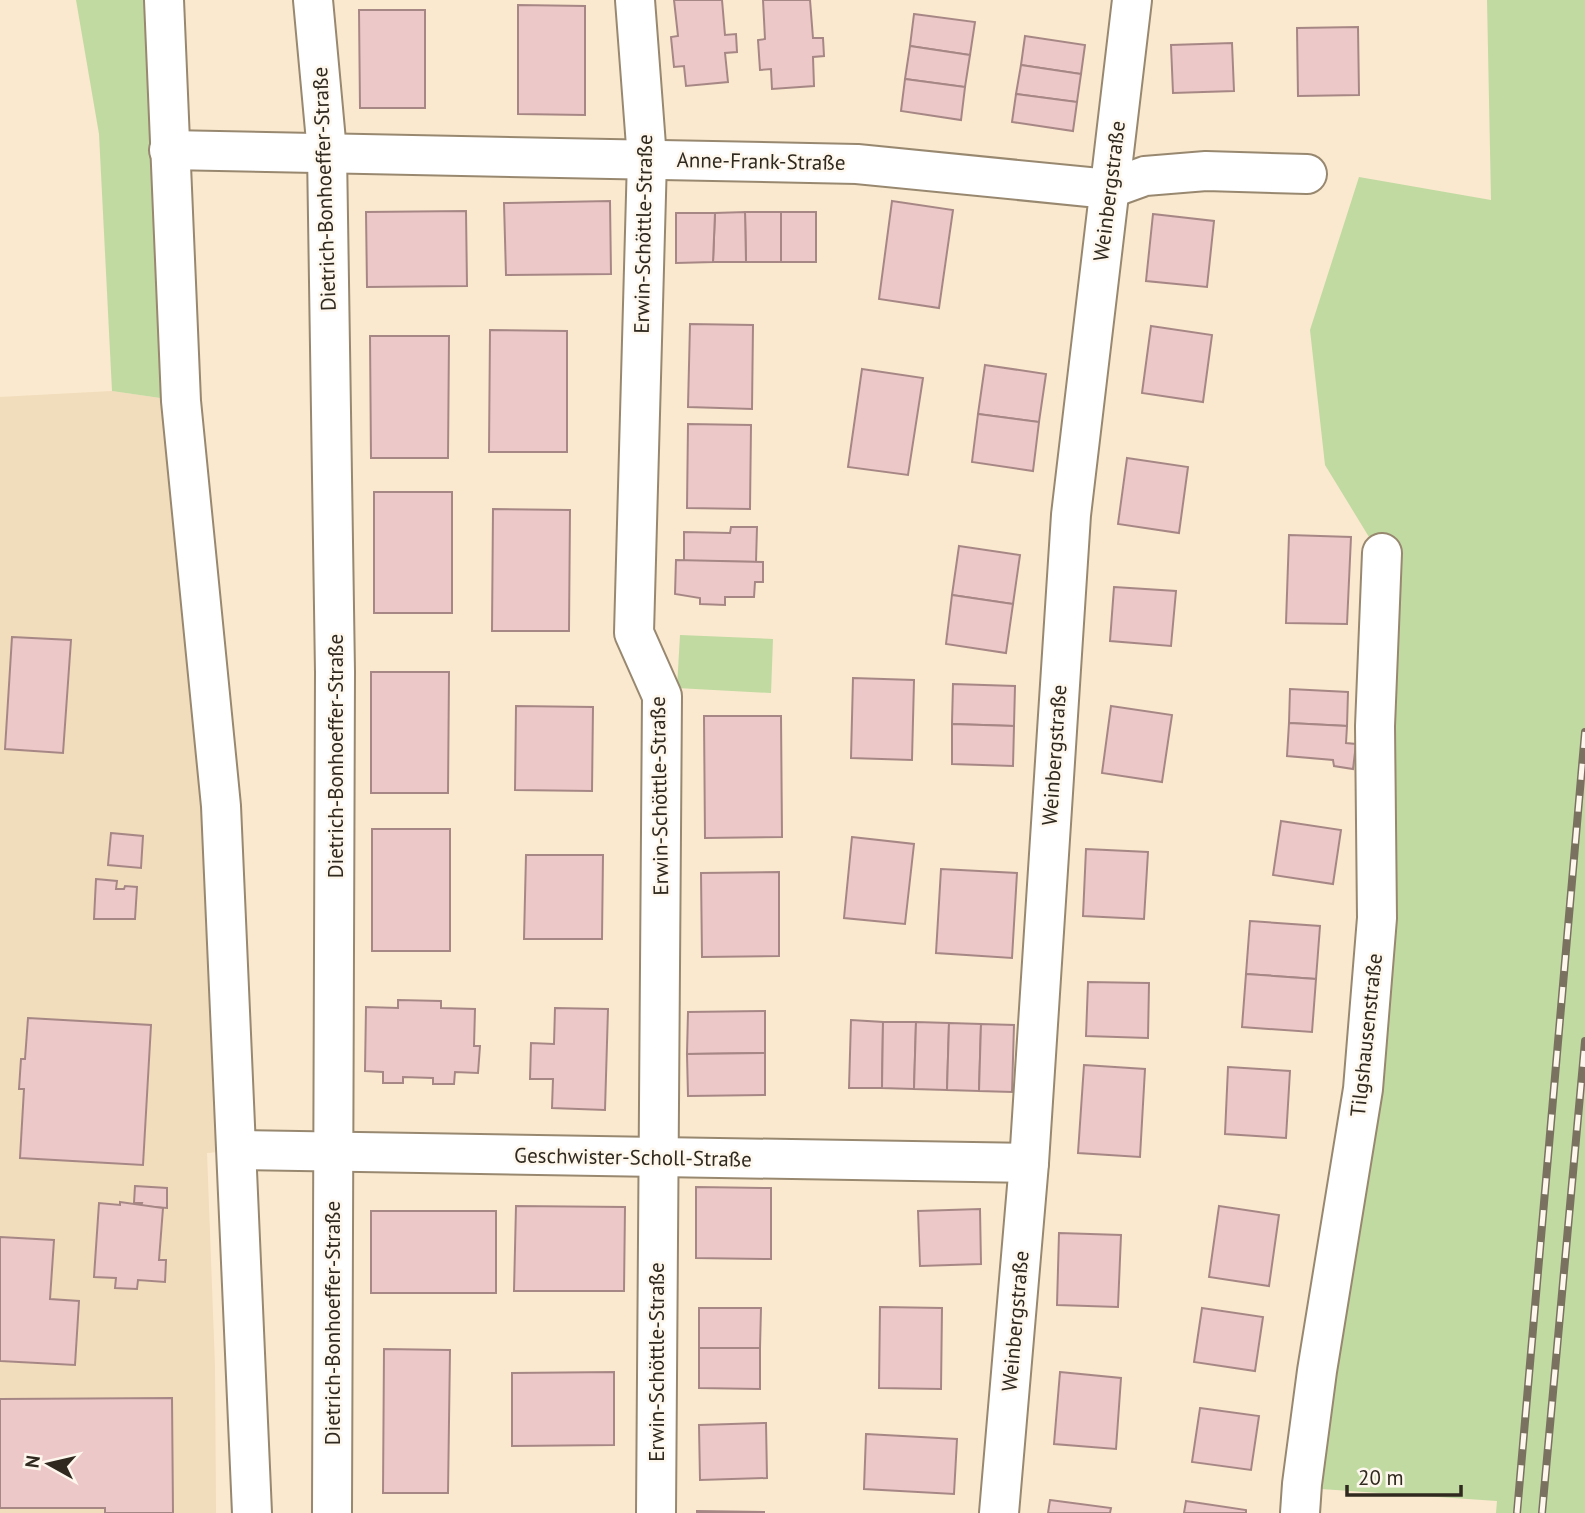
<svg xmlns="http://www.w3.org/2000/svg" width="1585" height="1513" font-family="'PT Sans',sans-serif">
<rect width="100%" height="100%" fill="#fae9ce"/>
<path fill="#f1dcbb" d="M112 391 181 401 237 1150 207 1153 215 1367 216 1513H0V397Z"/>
<g fill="#c0daa2">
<path d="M76 0H165L181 401 112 391 99 134Z"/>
<path d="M1487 0H1585V1513H1496L1497 1501 1321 1489 1398 572 1369 537 1325 465 1310 330 1359 177 1491 200Z"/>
<path d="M680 635 773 639 771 693 677 688Z"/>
</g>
<g fill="#ecc9c8" stroke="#a78786" stroke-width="2">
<path d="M674 0H722L725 35 736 34 737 52 725 53 728 82 686 86 684 66 674 67 671 37 678 36Z"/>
<path d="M763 0H810L813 38H823L824 56 813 57 814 86 772 89 771 69 760 70 758 40 765 39Z"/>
<path d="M518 5 585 6V115L518 114Z"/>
<path d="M359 10H425V108H360Z"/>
<path d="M914 14 975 22 970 55 910 46Z"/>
<path d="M1358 27 1359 95 1298 96 1297 28Z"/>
<path d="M1025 36 1085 45 1081 74 1021 65Z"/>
<path d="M1232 43 1234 91 1173 93 1171 45Z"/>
<path d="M910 46 970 55 965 87 905 79Z"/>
<path d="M1021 65 1081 74 1077 102 1016 94Z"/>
<path d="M905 79 965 87 961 120 901 111Z"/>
<path d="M1016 94 1077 102 1073 131 1012 122Z"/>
<path d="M610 201 611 274 506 275 504 203Z"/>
<path d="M892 201 953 210 939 308 879 299Z"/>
<path d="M466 211 467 286 367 287 366 212Z"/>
<path d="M745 212H781V262H746Z"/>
<path d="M745 212 746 262H713L715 213Z"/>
<rect x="781" y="212" width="35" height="50"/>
<path d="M676 213H715L713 262 676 263Z"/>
<path d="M1153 214 1214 221 1207 287 1146 281Z"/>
<path d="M690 324 753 325 752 409 688 407Z"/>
<path d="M1151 326 1212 335 1203 402 1142 393Z"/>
<path d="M490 330 567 331V452H489Z"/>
<path d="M370 336H449L448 458H371Z"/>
<path d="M985 365 1046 374 1039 422 978 414Z"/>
<path d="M862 369 923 378 908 475 848 467Z"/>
<path d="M978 414 1039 422 1033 471 972 462Z"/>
<path d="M688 424 751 425 750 509 687 508Z"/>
<path d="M1127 458 1188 467 1179 533 1118 524Z"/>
<rect x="374" y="492" width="78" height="121"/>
<path d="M493 509 570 510 569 631H492Z"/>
<path d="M731 527H757L756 562 684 561V532L730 533Z"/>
<path d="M1289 535 1351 537 1347 624 1286 623Z"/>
<path d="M959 546 1020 555 1013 604 952 595Z"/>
<path d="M676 560 763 562V582H755L754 597H725V605L700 604V598L675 594Z"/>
<path d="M1114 587 1176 591 1171 646 1110 641Z"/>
<path d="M952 595 1013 604 1006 653 946 644Z"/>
<path d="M12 637 71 640 63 753 5 749Z"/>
<path d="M371 672H449L448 793H371Z"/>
<path d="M853 678 914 680 912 760 851 758Z"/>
<path d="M953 684 1015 686 1014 726 952 724Z"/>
<path d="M1290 689 1348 692 1347 726 1289 723Z"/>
<path d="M516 706 593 707 592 791 515 790Z"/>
<path d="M1111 706 1172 715 1162 782 1102 773Z"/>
<path d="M704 716H781L782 837 705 838Z"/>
<path d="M1289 723 1347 726 1346 743 1356 744 1353 769 1334 766 1333 760 1287 756Z"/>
<path d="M952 724 1014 726 1013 766 952 764Z"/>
<path d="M1281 821 1341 830 1333 884 1273 875Z"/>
<rect x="372" y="829" width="78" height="122"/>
<path d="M111 833 143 836 141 868 108 865Z"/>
<path d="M852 837 914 844 905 924 844 918Z"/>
<path d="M1086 849 1148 852 1144 919 1083 916Z"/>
<path d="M526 855H603L602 939H524Z"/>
<path d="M941 869 1017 873 1012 958 936 953Z"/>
<path d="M779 872V956L702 957 701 873Z"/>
<path d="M96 879 117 881 116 889H124L125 886 137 887 135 919H94Z"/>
<path d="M1250 921 1320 926 1316 979 1246 974Z"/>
<path d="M1246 974 1316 979 1312 1032 1242 1027Z"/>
<path d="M1088 982 1149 983 1148 1038 1086 1036Z"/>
<path d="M398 1000 441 1001V1008L475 1009 474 1046H480L478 1073 455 1072 454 1084H433V1078L403 1077V1083H383V1072L365 1071 366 1007 398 1008Z"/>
<path d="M555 1008 608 1009 605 1110 552 1108 553 1079H530L531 1043 554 1044Z"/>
<path d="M765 1011V1053L687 1054 688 1012Z"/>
<path d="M28 1018 151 1025 143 1165 20 1158 24 1089H19L21 1059H25Z"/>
<path d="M851 1020 883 1022 882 1088H849Z"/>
<path d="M883 1022H916L914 1089 882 1088Z"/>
<path d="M916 1022 949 1023 947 1090 914 1089Z"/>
<path d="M949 1023 981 1024 979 1091 947 1090Z"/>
<path d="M981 1024 1014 1025 1012 1092 979 1091Z"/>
<path d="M765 1053V1095L688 1096 687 1054Z"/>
<path d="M1084 1065 1145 1069 1140 1157 1078 1153Z"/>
<path d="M1228 1067 1290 1071 1286 1138 1225 1134Z"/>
<path d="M135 1186 167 1188V1208L141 1206 142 1203H134Z"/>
<path d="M696 1187 771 1188V1259L696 1258Z"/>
<path d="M120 1202 163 1208 159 1260H166L165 1282 138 1280 137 1289 115 1288 116 1278 94 1277 99 1203 120 1205Z"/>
<path d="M516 1206 625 1207 624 1291H514Z"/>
<path d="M1219 1206 1279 1215 1269 1286 1209 1277Z"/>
<path d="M980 1209 981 1264 920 1266 918 1211Z"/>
<rect x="371" y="1211" width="125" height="82"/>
<path d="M1059 1233 1121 1235 1118 1307 1057 1305Z"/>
<path d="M0 1237 54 1240 50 1299 79 1301 75 1365 0 1361Z"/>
<path d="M880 1307 942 1308 941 1389 879 1388Z"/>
<path d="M699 1308H761L760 1348H699Z"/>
<path d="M1202 1308 1263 1317 1255 1371 1194 1362Z"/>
<path d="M699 1348H760V1389L699 1388Z"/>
<path d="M384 1349 450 1350 448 1493H383Z"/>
<path d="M614 1372V1445L512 1446V1373Z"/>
<path d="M1060 1372 1121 1378 1116 1449 1054 1444Z"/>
<path d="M172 1398 173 1513H105V1508H0V1399Z"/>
<path d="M1200 1408 1259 1416 1251 1470 1192 1462Z"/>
<path d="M766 1423 767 1478 700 1480 699 1425Z"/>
<path d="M866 1434 957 1439 954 1494 864 1489Z"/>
<path d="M1050 1500 1111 1508 1110 1513H1048Z"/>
<path d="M1186 1501 1246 1510V1513H1184Z"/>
<path d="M697 1511 764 1512V1513H697Z"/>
</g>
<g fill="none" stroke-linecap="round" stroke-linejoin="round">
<g stroke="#988870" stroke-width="42">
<g id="minor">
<path d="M164 0 181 401 221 806 252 1513"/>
<path d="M313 0 327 152 335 672 332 1513"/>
<path d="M635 0 647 159 634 633 662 696 656 1513"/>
<path d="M169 150 857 164 1109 189 1145 176 1206 171 1307 174"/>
<path d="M237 1150 1029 1163"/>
<path d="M999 1513 1029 1163 1071 515 1132 0"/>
<path d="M1300 1513 1302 1484 1317 1371 1363 1089 1377 918 1375 726 1382 553"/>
</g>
</g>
<use href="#minor" stroke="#fff" stroke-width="38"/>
<g stroke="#7b7161" stroke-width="8">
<g id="rail">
<path d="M1517 1513 1585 732"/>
<path d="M1542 1513 1585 1041"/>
</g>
</g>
<use href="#rail" stroke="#fef7ed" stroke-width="5" stroke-dasharray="16" stroke-linecap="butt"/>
</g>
<g text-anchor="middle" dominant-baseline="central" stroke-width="5" stroke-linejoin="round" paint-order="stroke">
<g font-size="21" fill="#2f291f" stroke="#fef7ed">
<text transform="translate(761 161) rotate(1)">Anne-Frank-Straße</text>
<text transform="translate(324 189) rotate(-92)">Dietrich-Bonhoeffer-Straße</text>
<text transform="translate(1109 191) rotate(-83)">Weinbergstraße</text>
<text transform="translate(643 234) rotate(-89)">Erwin-Schöttle-Straße</text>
<text transform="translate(1054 755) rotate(-86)">Weinbergstraße</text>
<text transform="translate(335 756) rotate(-90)">Dietrich-Bonhoeffer-Straße</text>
<text transform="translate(659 796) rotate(-91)">Erwin-Schöttle-Straße</text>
<text transform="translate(1366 1035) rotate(-84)">Tilgshausenstraße</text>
<text transform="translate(633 1157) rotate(1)">Geschwister-Scholl-Straße</text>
<text transform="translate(1015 1321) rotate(-85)">Weinbergstraße</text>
<text transform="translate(332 1323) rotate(-90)">Dietrich-Bonhoeffer-Straße</text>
<text transform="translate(656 1362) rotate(-90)">Erwin-Schöttle-Straße</text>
</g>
</g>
<g transform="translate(49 1464) rotate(278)" stroke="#fef7ed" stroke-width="5" paint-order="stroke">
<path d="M0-5L12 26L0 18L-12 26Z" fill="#2f291f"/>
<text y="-10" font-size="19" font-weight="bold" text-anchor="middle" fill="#2f291f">N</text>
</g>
<path d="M1347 1485v10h114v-10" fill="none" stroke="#2f291f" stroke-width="3.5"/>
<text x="1358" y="1485" font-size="21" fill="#2f291f" stroke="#fef7ed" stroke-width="5" paint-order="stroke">20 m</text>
</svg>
